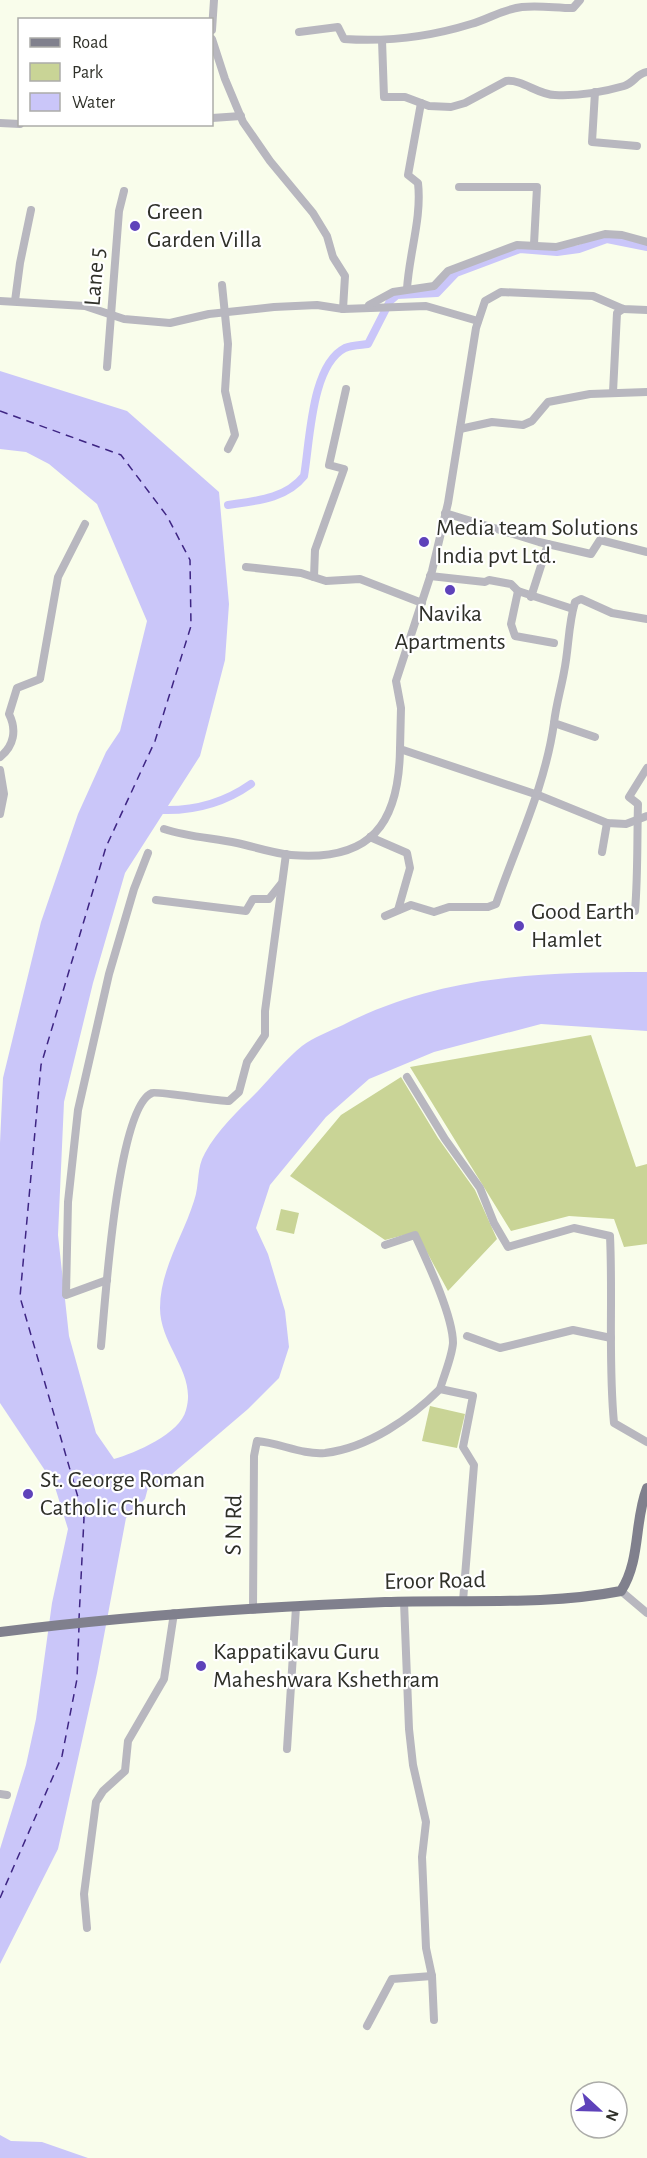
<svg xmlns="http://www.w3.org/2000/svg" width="647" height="2158" font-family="'Alegreya Sans',sans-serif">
<rect width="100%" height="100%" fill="#f9fdeb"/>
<g fill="#c9d496">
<path d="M591 1035 636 1167 647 1164V1244L624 1247 614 1219 569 1216 511 1231 410 1067Z"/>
<path d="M401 1077 438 1138 475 1190 497 1239 448 1291 416 1232 385 1240 290 1176 341 1115Z"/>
<path d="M281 1209 299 1213 294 1234 276 1230Z"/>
<path d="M430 1406 465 1414 457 1448 422 1441Z"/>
</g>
<g fill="#cac6f9">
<path d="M0 371 127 411 219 492 229 604 225 660 200 756 125 873 93 983 64 1102 58 1235 69 1336 96 1433 114 1459C135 1453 180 1434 186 1410 197 1373 160 1346 160 1308 160 1270 183 1236 194 1201 200 1184 196 1168 205 1153 218 1129 239 1110 258 1091 272 1076 286 1059 302 1046 314 1037 330 1031 343 1025 440 975 540 972 647 972V1031L541 1024 434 1052 369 1079 326 1117 270 1185 256 1228 268 1254 285 1311 289 1347 279 1378 248 1409 159 1485 149 1484 145 1499 126 1518 97 1673 58 1849 0 1964V1849L26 1765 36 1719 52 1603 68 1529 54 1484 0 1403V1143L3 1078 41 922 78 814 106 752 120 731 147 621 97 504 49 464 26 452 0 449Z"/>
<path d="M0 2135 11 2141 42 2142 88 2158H0Z"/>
</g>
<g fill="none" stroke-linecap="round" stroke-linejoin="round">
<g stroke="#cac6f9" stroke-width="8">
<path d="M228 505C255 501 286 499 304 476 310 442 311 365 345 348 352 345 361 345 368 344L390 301 397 295 437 293 456 273 520 249 557 252 579 249 607 239 647 247"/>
<path d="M162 810C195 811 224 803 251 784"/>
</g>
<g stroke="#3e2583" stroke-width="1.5" stroke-dasharray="8 6" stroke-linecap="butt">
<path d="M0 411 121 455 167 516 190 560 191 626 155 741 106 847 41 1065 20 1297 84 1518 79 1619"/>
<path d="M0 1898 62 1756 77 1679 79 1627"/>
</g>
<g stroke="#b8b7bf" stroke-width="8">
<path d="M212 30 214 0"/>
<path d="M299 32 338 27 344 39C387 42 429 37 471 24 489 19 503 9 522 7 539 5 556 8 573 8L580 0"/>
<path d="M212 39 225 79 243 122 270 161 313 213 327 236 333 257 345 276 343 309 426 306 478 321"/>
<path d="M382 40 384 97H405L429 106 451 107 465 103 506 81C522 79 538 95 555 95 577 96 603 92 624 86 634 83 636 74 647 72"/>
<path d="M595 92 592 142 637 146"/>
<path d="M212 118 241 116"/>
<path d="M0 123 20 124"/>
<path d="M459 187H537L534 244"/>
<path d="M222 285 228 344 225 391 235 435 228 449"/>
<path d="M407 289C409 254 422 218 418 183L408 175 421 103"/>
<path d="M0 301 85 306 124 319 170 323 209 314 274 307 317 305 343 309"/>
<path d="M15 301 20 263 31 210"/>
<path d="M369 305 393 292 434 286 448 271 517 245 556 247 605 234 622 235 647 242"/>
<path d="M647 310 623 309 593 296 501 292 485 301 476 328 448 503 432 571 396 681 401 708 400 749 538 795 607 823 626 824 647 816"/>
<path d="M107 367 119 211 124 191"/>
<path d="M613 392 617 313 623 309"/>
<path d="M460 429 492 422 523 425 532 421 548 402 590 394 647 392"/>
<path d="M445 513 539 542 591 554 600 540 647 552"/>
<path d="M246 567 301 573 326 581 360 579 422 603"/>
<path d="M430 576 485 582 489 580 511 584 518 591"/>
<path d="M314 577 315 550 344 469 329 465 346 389"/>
<path d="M531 597 548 544"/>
<path d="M554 643 515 636 511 624 518 591 573 609"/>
<path d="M595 737 554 723C556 705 561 689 564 672 569 648 568 625 575 602L581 599 612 613 647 619"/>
<path d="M0 757C14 746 17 730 9 714L17 688 40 679 58 577 85 524"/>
<path d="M0 770 4 794 0 814"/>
<path d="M164 829C188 837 213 838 237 843 255 847 272 853 291 855 371 862 399 824 400 749"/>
<path d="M370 837 407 853 410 868 398 910"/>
<path d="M602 852 607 823"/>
<path d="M156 900 246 911 253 899H269L281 884"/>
<path d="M635 911C638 875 637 839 638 804L629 797 647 768"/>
<path d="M385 916 411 905 434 912 449 907H488L496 904C517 843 545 787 554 723"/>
<path d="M407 1077 445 1139 480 1188 494 1223 508 1247 574 1228 610 1236C613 1299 608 1361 614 1423L647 1442"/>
<path d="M385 1245 415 1235C427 1261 453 1316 453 1343 452 1357 444 1375 440 1389"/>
<path d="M107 1280 66 1295 68 1202 78 1110 109 974 134 889 148 853"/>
<path d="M467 1336 500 1348 573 1330 611 1338"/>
<path d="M101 1346C105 1305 117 1107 152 1093 157 1091 216 1101 229 1101L239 1092 247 1062 265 1035V1011L286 854"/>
<path d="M621 1591 647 1613"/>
<path d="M404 1602 409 1729 413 1765 426 1822 422 1857 426 1948 432 1976 434 2020"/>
<path d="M253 1610 254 1456 257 1441C280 1443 302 1455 325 1453 368 1448 411 1418 440 1389L473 1396 463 1447 474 1465 463 1601"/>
<path d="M287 1749 296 1607"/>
<path d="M0 1794 7 1795"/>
<path d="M87 1928 84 1894 96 1802 103 1791 125 1771 128 1741 164 1679 174 1613"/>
<path d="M367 2026 392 1979 432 1976"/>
</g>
<path stroke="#80808d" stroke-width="10" d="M0 1632C128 1616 256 1607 385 1602 463 1599 544 1606 621 1591 641 1560 634 1521 647 1488"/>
</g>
<g fill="#5e42ba" stroke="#fff" stroke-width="2">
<circle cx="135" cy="226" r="6"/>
<circle cx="424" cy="542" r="6"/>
<circle cx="450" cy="590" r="6"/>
<circle cx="519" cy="926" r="6"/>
<circle cx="28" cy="1494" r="6"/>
<circle cx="201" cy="1666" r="6"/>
</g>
<g text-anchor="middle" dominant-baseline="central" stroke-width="4.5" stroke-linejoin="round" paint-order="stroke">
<g font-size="24" fill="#2f3029" stroke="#fff" text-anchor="start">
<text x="147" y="212">Green<tspan x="147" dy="28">Garden Villa</tspan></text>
<text x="436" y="528">Media team Solutions<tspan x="436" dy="28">India pvt Ltd.</tspan></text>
<text x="450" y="614" text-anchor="middle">Navika<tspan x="450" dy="28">Apartments</tspan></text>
<text x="531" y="912">Good Earth<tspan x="531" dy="28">Hamlet</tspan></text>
<text x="40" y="1480">St. George Roman<tspan x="40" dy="28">Catholic Church</tspan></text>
<text x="213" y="1652">Kappatikavu Guru<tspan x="213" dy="28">Maheshwara Kshethram</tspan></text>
</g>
<g font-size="24" fill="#2f3029" stroke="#fff">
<text transform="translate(95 277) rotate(-85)">Lane 5</text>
<text transform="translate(234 1525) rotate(-89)">S N Rd</text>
<text transform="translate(435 1581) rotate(-1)">Eroor Road</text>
</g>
</g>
<rect x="18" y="18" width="195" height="108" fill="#ffffff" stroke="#acaca9" stroke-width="1.5"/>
<rect x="30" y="38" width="30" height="9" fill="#80808d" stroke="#acaca9" stroke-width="1.5"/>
<text x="72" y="48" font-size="18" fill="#2f3029">Road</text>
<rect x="30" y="63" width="30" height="18" fill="#c9d496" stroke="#acaca9" stroke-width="1.5"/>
<text x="72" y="78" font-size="18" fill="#2f3029">Park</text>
<rect x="30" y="93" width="30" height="18" fill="#cac6f9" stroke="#acaca9" stroke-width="1.5"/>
<text x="72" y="108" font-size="18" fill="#2f3029">Water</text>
<g transform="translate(599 2110) rotate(112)"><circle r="28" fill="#ffffff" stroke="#acaca9" stroke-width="1.5"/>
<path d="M0-4.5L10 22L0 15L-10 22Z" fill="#5e42ba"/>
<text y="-9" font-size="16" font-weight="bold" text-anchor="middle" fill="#2f3029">N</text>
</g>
</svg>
